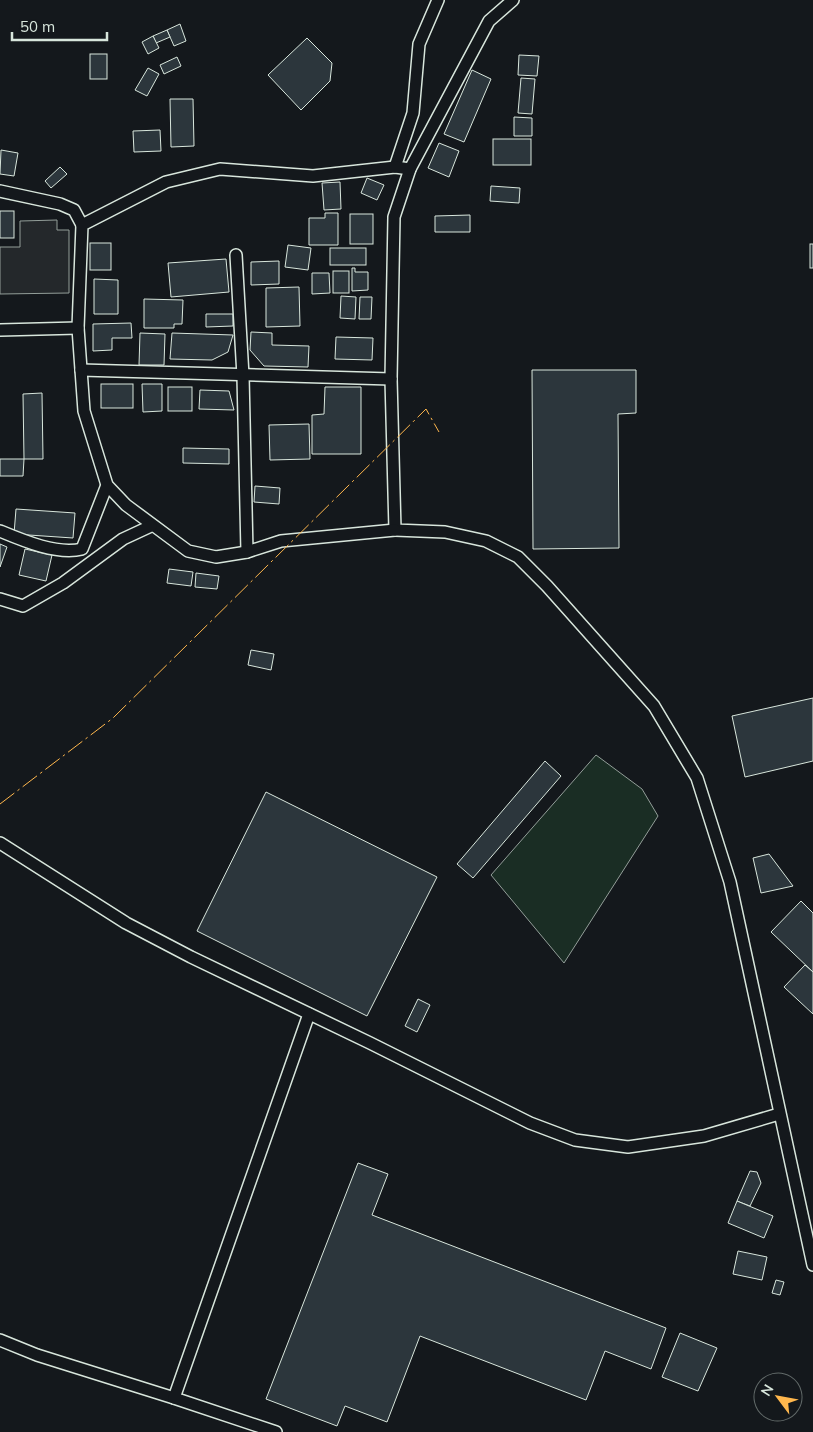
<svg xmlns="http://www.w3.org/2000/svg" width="813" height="1432" font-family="Mulish,sans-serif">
<rect width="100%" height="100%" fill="#14181c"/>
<path fill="#1a2d24" stroke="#939e99" d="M596 755 642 789 658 816 564 963 491 875Z"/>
<path fill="#24282b" stroke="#939e99" d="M57 220V230H69V293L0 294V247H20V221Z"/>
<g fill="#2c363c" stroke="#d8e6dc">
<path d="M180 24 186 41 174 46 167 30Z"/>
<path d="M167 30 170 37 156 43 153 36Z"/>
<path d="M153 36 159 48 148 54 142 42Z"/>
<path d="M307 38 332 63 330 81 301 110 268 75Z"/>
<rect x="90" y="54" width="17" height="25"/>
<path d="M519 55 539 56 537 76 518 75Z"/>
<path d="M177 57 181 66 164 74 160 65Z"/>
<path d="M148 68 159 74 147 96 135 90Z"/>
<path d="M472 70 491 79 464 142 444 134Z"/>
<path d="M521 78 535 79 532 114 518 113Z"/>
<path d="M170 99H193L194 146 171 147Z"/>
<path d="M514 117 532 118V136H514Z"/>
<path d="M160 130 161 151 134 152 133 131Z"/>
<rect x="493" y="139" width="38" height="26"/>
<path d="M439 143 459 151 449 177 428 168Z"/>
<path d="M1 150 18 153 14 176 0 174Z"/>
<path d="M60 167 67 174 51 188 45 181Z"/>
<path d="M367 178 384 185 377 200 361 193Z"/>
<path d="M340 182 341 209 324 210 322 183Z"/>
<path d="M491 186 520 188 519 203 490 201Z"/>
<rect x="0" y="211" width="14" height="27"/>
<path d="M325 213H338V245H309V218H325Z"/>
<rect x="350" y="214" width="23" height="30"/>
<path d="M470 215V232H435V216Z"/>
<rect x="90" y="243" width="21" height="27"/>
<rect x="810" y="244" width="3" height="24"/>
<path d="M288 245 311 248 308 270 285 267Z"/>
<rect x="330" y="248" width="36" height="17"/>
<path d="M226 259 229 292 171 297 168 263Z"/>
<path d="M279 261V284L251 285V262Z"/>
<path d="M352 268H355V272H368V290L352 291Z"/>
<rect x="333" y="271" width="16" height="22"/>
<path d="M312 273H329L330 293 312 294Z"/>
<path d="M94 279 118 280V314H94Z"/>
<path d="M299 287 300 326 266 327V288Z"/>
<path d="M341 296 356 297 355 319 340 318Z"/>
<path d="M360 297H372L371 319H359Z"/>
<path d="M144 299 183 300 182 324H174V328H144Z"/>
<path d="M206 314H233V326L206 327Z"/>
<path d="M131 323 132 338H112V350L93 351V324Z"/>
<path d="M251 332 272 333V345L309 346 308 367 264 366 250 350Z"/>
<path d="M140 333 165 334 164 365H139Z"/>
<path d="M172 333 233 335 228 352 212 360 170 359Z"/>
<path d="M336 337 373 338 372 360 335 359Z"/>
<path d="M532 370H636V413L618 414 619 548 533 549Z"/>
<rect x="101" y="384" width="32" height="24"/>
<path d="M142 384H162V411L143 412Z"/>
<rect x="168" y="387" width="24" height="24"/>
<path d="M325 387H361V454H312V415L324 414Z"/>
<path d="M200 390 229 391 234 410 199 409Z"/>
<path d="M42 393 43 459H24L23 394Z"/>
<path d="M309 424 310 459 270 460 269 425Z"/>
<path d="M183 448 229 449V464L183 463Z"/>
<path d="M0 459H24L23 476H0Z"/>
<path d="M255 486 280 488 279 504 254 502Z"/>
<path d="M16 509 75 513 73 538 14 534Z"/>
<path d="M0 544 7 547 0 567Z"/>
<path d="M25 549 52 555 46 581 19 575Z"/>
<path d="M169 569 193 572 191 586 167 583Z"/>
<path d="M196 573 219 576 217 589 195 587Z"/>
<path d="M251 650 274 654 271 670 248 665Z"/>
<path d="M813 698V761L745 777 732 716Z"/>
<path d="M545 761 561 776 473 878 457 864Z"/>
<path d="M266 792 437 877 367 1016 197 931Z"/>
<path d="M769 854 793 886 761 893 753 858Z"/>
<path d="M801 901 813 913V972L771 932Z"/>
<path d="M805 965 813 972V1014L784 987Z"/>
<path d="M418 999 430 1005 417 1032 405 1026Z"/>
<path d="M358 1163 388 1174 372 1215 666 1328 651 1369 605 1351 586 1400 420 1336 387 1422 345 1406 337 1426 266 1399Z"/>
<path d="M750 1171 757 1172 761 1183 750 1206 737 1201Z"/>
<path d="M737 1201 773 1216 764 1238 728 1223Z"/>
<path d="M738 1251 767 1257 762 1280 733 1274Z"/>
<path d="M776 1280 784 1282 780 1295 772 1293Z"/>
<path d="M680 1333 717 1348 698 1391 662 1377Z"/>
</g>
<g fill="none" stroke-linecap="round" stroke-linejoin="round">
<g stroke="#d8e6dc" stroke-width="14">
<g id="street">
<path d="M513 0 489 21 410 169 394 217 391 379 395 530 445 532 486 541 518 557 547 586 654 706 697 778 730 882 813 1265"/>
<path d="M395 167 413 113 419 44 438 0"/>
<path d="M0 191 60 204 74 210 82 225"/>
<path d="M236 255 243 376 247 552"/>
<path d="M0 330 78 328"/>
<path d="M81 370 391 379"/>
<path d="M395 530 281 541 247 552 216 557 188 551 126 505 107 485 84 411 78 328 82 225 166 182 220 169 313 176 395 167 410 169"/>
<path d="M0 531C24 541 57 555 82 549L107 485"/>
<path d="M0 599 23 606 63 583 123 539 151 526"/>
<path d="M0 843 126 923 191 957 370 1043 530 1123 575 1140 628 1147 704 1136 779 1114"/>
<path d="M0 1340 37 1355 174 1398"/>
<path d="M276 1432 174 1398 309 1014"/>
</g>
</g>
<use href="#street" stroke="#14181c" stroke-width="11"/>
<path stroke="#ffb74d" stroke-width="1" stroke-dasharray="18 4 2.5 4" stroke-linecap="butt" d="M0 804 113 718 426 409 439 432"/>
</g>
<g transform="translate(778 1397) rotate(302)"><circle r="24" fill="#14181c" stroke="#626a69"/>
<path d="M0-4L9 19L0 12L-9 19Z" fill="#ffb74d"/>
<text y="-8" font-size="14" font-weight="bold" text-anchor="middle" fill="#d8e6dc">N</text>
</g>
<path d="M12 32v8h95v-8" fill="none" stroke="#d8e6dc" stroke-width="2.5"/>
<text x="20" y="32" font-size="15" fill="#d8e6dc" stroke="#14181c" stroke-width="4" paint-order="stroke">50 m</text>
</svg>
